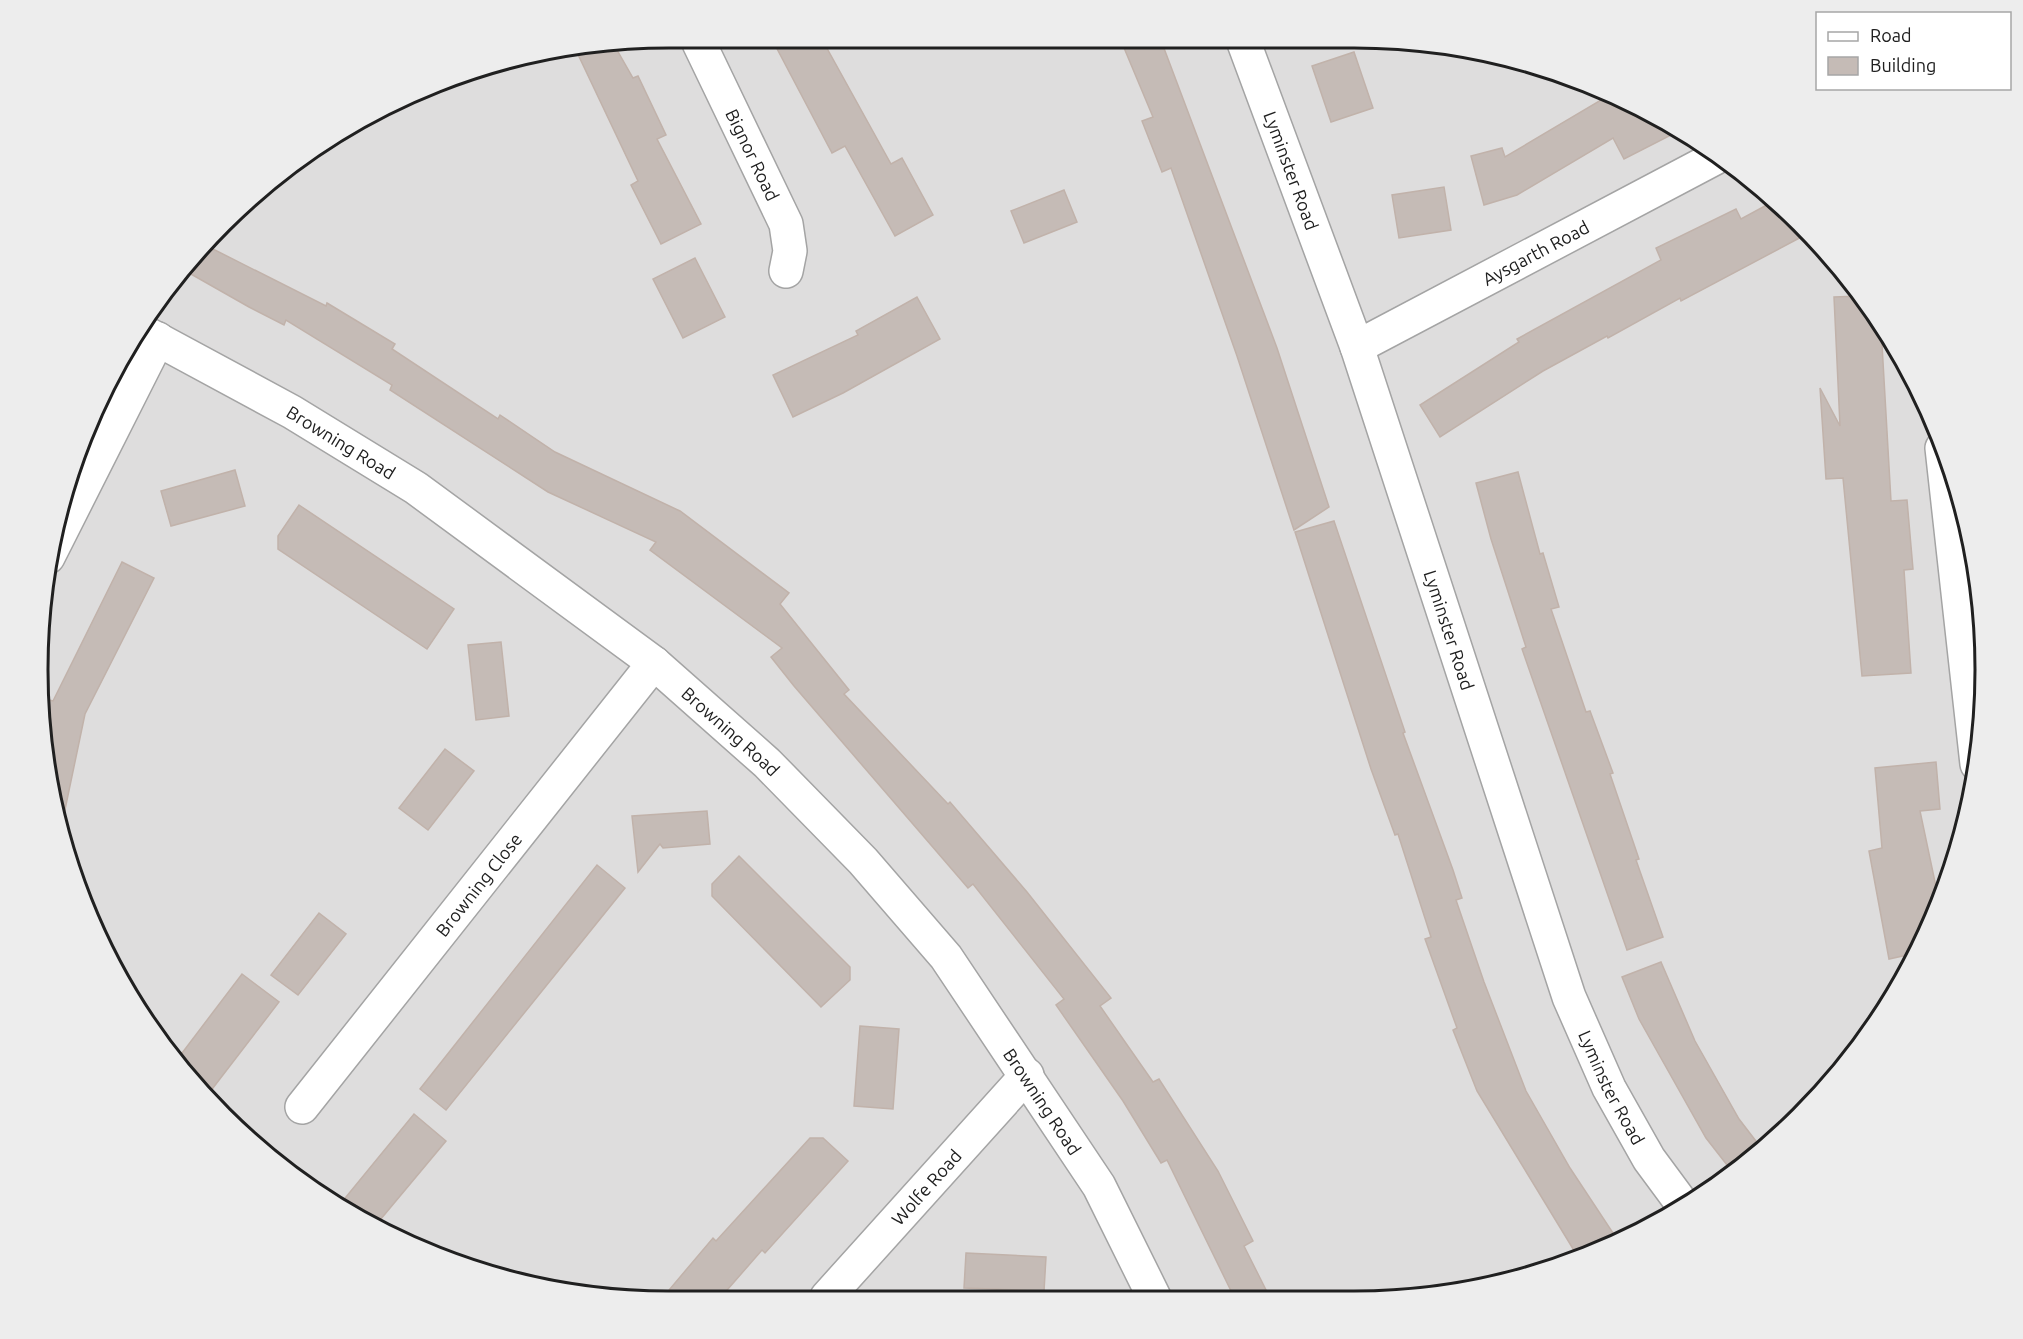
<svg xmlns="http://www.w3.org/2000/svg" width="2023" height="1339" font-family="Ubuntu,sans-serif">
<rect width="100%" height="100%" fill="#f0ece7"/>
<path fill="#dedddd" d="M587 43H1436L1556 71 1633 103 1770 195 1855 285 1920 390 1964 506 1984 629 1980 752 1952 873 1901 986 1828 1086 1738 1171 1633 1236 1517 1280 1394 1300 587 1296 506 1280 390 1236 253 1144 194 1086 122 986 85 911 50 793 39 628 50 546 85 428 168 284 223 222 318 144 467 71Z"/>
<g fill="#c5bbb6" stroke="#c1b2aa" stroke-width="1.5">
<path d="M587 43H613L633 78 638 76 666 135 657 139 701 224 661 244 631 185 638 181 574 46Z"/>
<path d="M774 43H824L891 164 902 158 933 215 895 236 845 146 832 153Z"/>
<path d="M1122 43H1162L1277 348 1329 507 1294 530 1237 356 1171 168 1162 172 1142 121 1153 117Z"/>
<path d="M1354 52 1373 108 1331 122 1312 66Z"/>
<path d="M1611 94 1633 103 1677 132 1624 159 1613 138 1517 195 1484 205 1471 156 1502 148 1505 157Z"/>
<path d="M1444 187 1451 230 1399 238 1392 195Z"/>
<path d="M1064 190 1077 222 1024 243 1011 211Z"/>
<path d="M1776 200 1807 234 1681 301 1680 298 1608 338 1607 336 1543 371 1440 437 1420 405 1519 342 1517 339 1661 260 1656 248 1736 209 1741 219Z"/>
<path d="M203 244 326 306 327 303 395 344 392 349 498 419 500 415 555 452 680 511 789 593 780 604 849 690 844 694 948 804 950 802 1027 892 1111 998 1100 1006 1153 1082 1159 1079 1218 1171 1253 1241 1244 1246 1271 1300 1235 1299 1167 1160 1161 1163 1123 1101 1056 1005 1064 999 973 884 968 888 794 686 771 657 782 648 650 550 656 542 548 492 390 390 392 385 286 320 284 325 249 307 182 269Z"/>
<path d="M695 258 725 317 683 338 653 279Z"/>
<path d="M1862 296 1881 327 1891 501 1907 500 1913 569 1904 570 1911 673 1862 676 1843 478 1826 479 1820 388 1840 426 1834 297Z"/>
<path d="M917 297 940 339 843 393 793 417 773 375 858 335 856 331Z"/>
<path d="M235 470 245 506 171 526 161 491Z"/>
<path d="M1518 472 1540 554 1543 553 1559 607 1551 609 1586 712 1590 711 1613 773 1610 774 1639 859 1636 860 1663 937 1627 950 1522 649 1526 647 1491 539 1476 483Z"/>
<path d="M299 505 454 609 427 649 278 549V536Z"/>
<path d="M1334 521 1405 732 1403 733 1453 870 1462 898 1456 900 1484 982 1526 1091 1570 1168 1619 1242 1578 1257 1477 1091 1453 1030 1457 1028 1425 939 1431 937 1398 834 1395 835 1371 769 1295 532Z"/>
<path d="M122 562 154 578 85 714 62 824H59L50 793 45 717 49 700 53 701Z"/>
<path d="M501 642 509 716 476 720 468 645Z"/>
<path d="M445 749 474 771 428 830 399 808Z"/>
<path d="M1936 762 1940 809 1920 811 1939 901 1916 953 1889 959 1869 851 1882 848 1875 768Z"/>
<path d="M707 811 710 844 663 848 660 844 638 872 632 816Z"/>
<path d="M739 856 850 967V980L821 1007 712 896V884Z"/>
<path d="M597 865 625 888 446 1110 420 1089Z"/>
<path d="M319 913 346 934 298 995 271 975Z"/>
<path d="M1661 962 1695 1041 1739 1119 1762 1149 1734 1174 1706 1138 1639 1019 1622 977Z"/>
<path d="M242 974 279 1002 206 1097 176 1061Z"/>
<path d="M860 1026 899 1029 893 1109 854 1106Z"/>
<path d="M414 1114 446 1141 375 1226 341 1203Z"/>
<path d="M810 1138H823L848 1161 765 1253 762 1250 721 1297 664 1296 713 1238 716 1241Z"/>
<path d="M966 1253 1046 1257 1044 1291 964 1288Z"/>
</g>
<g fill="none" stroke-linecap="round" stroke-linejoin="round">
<g stroke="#a4a4a4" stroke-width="36">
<g id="minor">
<path id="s1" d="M699 43 786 224 790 251 786 271"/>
<path id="s2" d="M1244 43 1357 347 1569 997 1609 1088 1649 1159 1683 1205"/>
<path id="s3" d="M142 331 292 412 416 488 654 663 767 763 863 861 946 957 1099 1186 1155 1299"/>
<path id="s4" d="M1357 347 1715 158"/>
<path d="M1942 448 1977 764"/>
<path d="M48 557 158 339"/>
<path id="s5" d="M302 1107 654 663"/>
<path id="s6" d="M827 1297 1027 1075"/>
</g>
</g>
<use href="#minor" stroke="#fff" stroke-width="33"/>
</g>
<g text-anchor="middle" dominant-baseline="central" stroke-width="6" stroke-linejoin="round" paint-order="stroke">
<g font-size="18" fill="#202020" stroke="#fff">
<text stroke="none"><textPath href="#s1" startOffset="124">Bignor Road</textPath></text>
<text stroke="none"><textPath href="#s2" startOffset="136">Lyminster Road</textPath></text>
<text stroke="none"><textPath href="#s4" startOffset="202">Aysgarth Road</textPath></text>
<text stroke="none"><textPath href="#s3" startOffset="228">Browning Road</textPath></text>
<text stroke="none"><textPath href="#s2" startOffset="622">Lyminster Road</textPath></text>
<text stroke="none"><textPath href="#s3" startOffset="714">Browning Road</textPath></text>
<text stroke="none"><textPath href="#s5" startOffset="284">Browning Close</textPath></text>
<text stroke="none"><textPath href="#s2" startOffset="1108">Lyminster Road</textPath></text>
<text stroke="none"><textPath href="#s3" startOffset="1200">Browning Road</textPath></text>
<text stroke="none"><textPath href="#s6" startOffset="148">Wolfe Road</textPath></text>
</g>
</g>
<path d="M0 0H2023V1339H0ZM669 48H1354A621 621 0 0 1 1975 669V670A621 621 0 0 1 1354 1291H669A621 621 0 0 1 48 670V669A621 621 0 0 1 669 48Z" fill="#ededed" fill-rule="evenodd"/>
<path fill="none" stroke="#202020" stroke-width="3" d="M669 48H1354A621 621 0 0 1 1975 669V670A621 621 0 0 1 1354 1291H669A621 621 0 0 1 48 670V669A621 621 0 0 1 669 48Z"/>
<rect x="1816" y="12" width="195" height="78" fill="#ffffff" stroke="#a6a6a6" stroke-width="1.5"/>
<rect x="1828" y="32" width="30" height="9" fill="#ffffff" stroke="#a6a6a6" stroke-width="1.5"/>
<text x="1870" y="42" font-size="18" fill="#202020">Road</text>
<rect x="1828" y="57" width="30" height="18" fill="#c5bbb6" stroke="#a6a6a6" stroke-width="1.5"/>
<text x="1870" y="72" font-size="18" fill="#202020">Building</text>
</svg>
